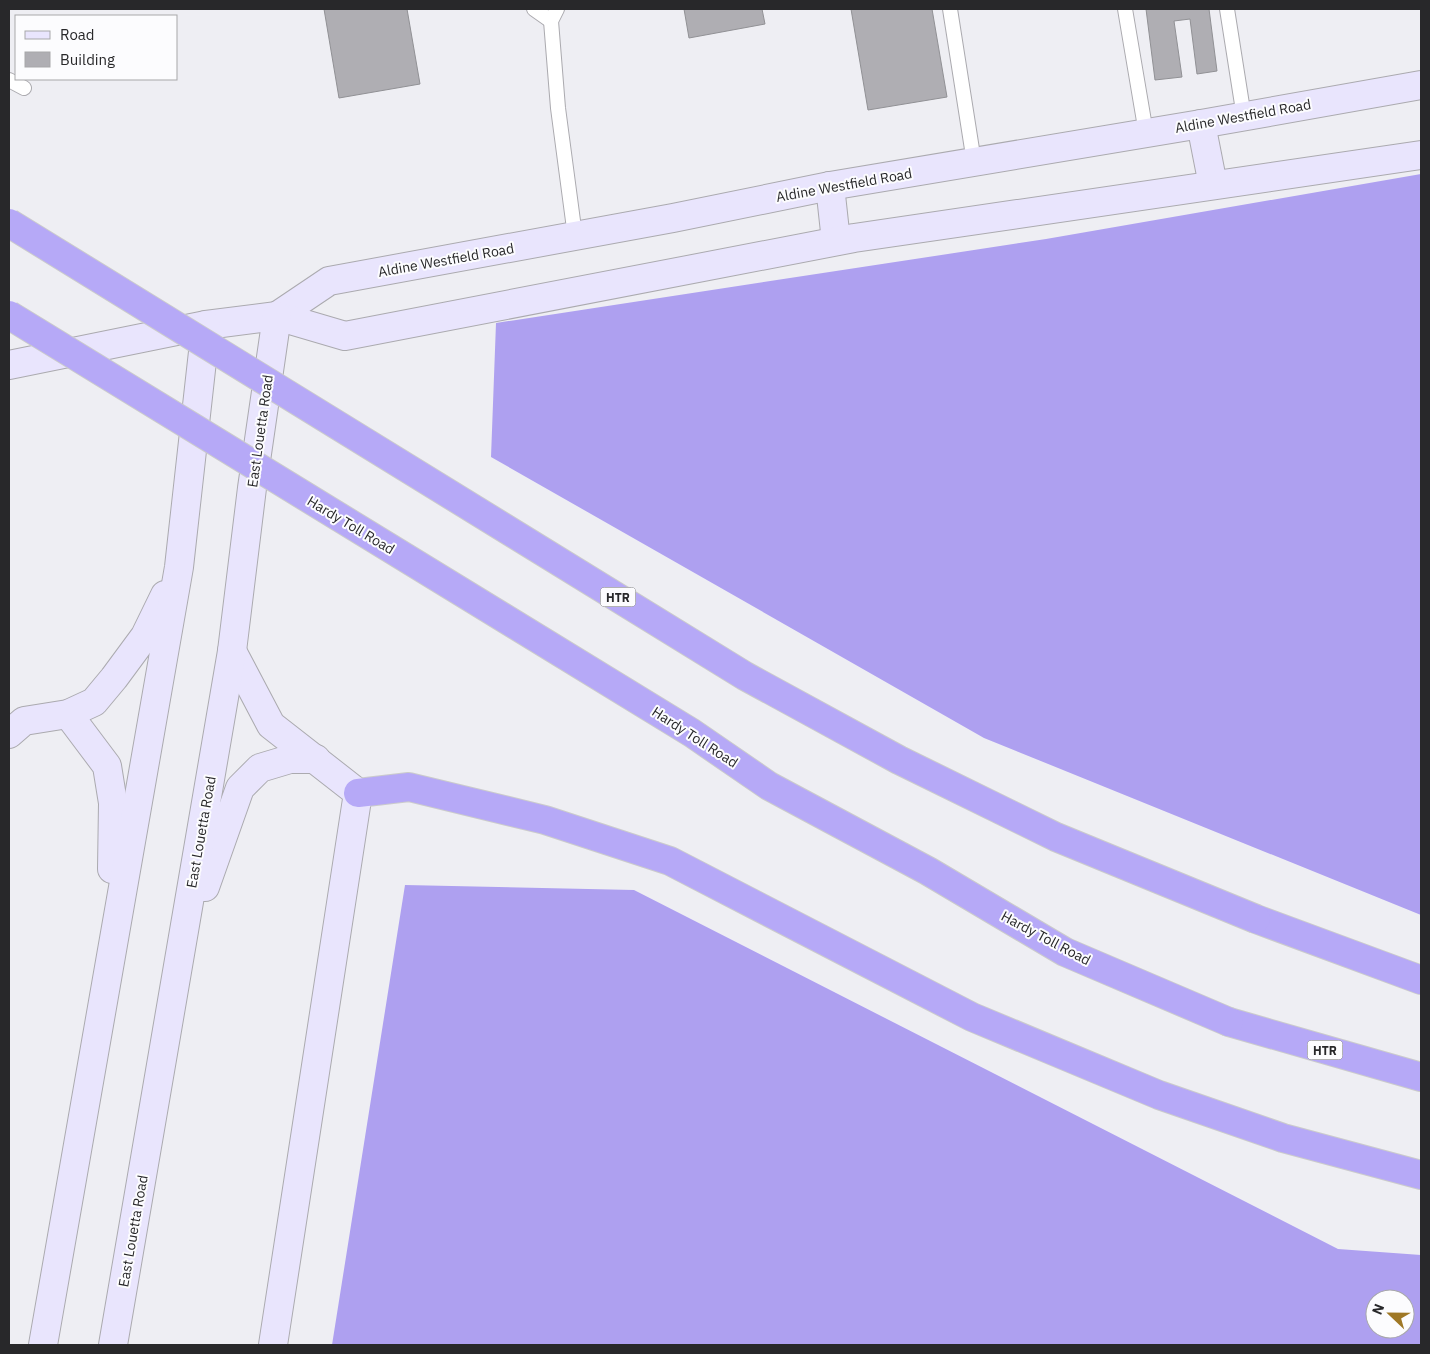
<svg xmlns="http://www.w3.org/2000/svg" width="1430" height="1354" font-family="'IBM Plex Sans',sans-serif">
<rect width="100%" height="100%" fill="#eeeef3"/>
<g fill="#aea0f0" fill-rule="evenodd">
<path d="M1421 174V915L984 738 491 457 496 323 1046 239Z"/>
<path d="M405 885 634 890 1338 1249 1421 1255V1345H332ZM1375 1299H1405V1329H1375Z"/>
</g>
<g fill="#afaeb3" stroke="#919195">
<path d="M324 9H407L420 84 339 98Z"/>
<path d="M684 9H762L765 24 689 38Z"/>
<path d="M851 9H932L947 97 868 110Z"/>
<path d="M1146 9H1209L1217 71 1197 74 1190 19 1174 21 1182 77 1155 80Z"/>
</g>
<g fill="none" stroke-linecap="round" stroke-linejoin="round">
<g stroke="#abaaaf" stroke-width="16">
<g id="lane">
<path d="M534 9 551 21"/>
<path d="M557 9 551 21 558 108 575 236"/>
<path d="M950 9 974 162"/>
<path d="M1125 9 1146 133"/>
<path d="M1227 9 1244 117"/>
<path d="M9 80 24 88"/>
</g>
</g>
<g stroke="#abaaaf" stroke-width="30">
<g id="secondary">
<path d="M1201 124 1213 185"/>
<path d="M830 186 836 241"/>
<path d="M277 316 329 281 673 218 830 186 1201 124 1421 85"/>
<path d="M9 365 206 325 277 316 345 336 854 238 1421 155"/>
<path d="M232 651 271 725 358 793 273 1345"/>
<path d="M68 714 107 766 113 803 112 869"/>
<path d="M9 734 24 721 68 714 94 702 114 678 145 636 165 595"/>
<path d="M205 887 240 788 260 768 290 759H316"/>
<path d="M43 1345 179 567 206 325"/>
<path d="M113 1345 232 651 252 488 277 316"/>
</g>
</g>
<g stroke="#cbcbcc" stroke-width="30">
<g id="highway">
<path d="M358 793 409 787 545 820 670 861 972 1017 1159 1095 1283 1138 1421 1175"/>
<path d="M1256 919 1421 980"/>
<path d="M1229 1022 1421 1077"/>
</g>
</g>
<use href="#lane" stroke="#fff" stroke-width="14"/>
<use href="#secondary" stroke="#e9e5fd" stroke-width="28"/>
<use href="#highway" stroke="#b6a9f7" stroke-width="28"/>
<g stroke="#cbcbcc" stroke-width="30" stroke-linecap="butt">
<g id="highway-bridge">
<path d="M9 223 745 676 899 760 1056 837 1256 919"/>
<path d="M9 315 692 733 769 786 928 871 1065 952 1229 1022"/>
</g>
</g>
<use href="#highway-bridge" stroke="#b6a9f7" stroke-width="28"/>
</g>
<g text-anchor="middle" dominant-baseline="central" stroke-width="4" stroke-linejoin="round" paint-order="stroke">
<g fill="#fcfcfe" stroke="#68686a" stroke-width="1">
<rect x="600.5" y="587.5" width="35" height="19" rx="4"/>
<rect x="1307.5" y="1040.5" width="35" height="19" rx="4"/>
</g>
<g font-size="12" font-weight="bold" fill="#28282a">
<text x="618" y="597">HTR</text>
<text x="1325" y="1050">HTR</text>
</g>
<g font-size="14" fill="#28282a" stroke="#fcfcfe">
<text transform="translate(1243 116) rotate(-10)">Aldine Westfield Road</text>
<text transform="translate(844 185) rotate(-10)">Aldine Westfield Road</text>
<text transform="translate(446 260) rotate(-10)">Aldine Westfield Road</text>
<text transform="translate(260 431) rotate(-82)">East Louetta Road</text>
<text transform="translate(351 525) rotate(31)">Hardy Toll Road</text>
<text transform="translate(695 737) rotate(33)">Hardy Toll Road</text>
<text transform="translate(201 832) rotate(-80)">East Louetta Road</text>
<text transform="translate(1046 938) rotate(28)">Hardy Toll Road</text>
<text transform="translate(133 1231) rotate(-80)">East Louetta Road</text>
</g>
</g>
<rect width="1430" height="1354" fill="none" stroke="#28282a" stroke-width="20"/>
<rect x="15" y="15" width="162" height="65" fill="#fcfcfe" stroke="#a7a7a9"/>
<rect x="25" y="31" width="25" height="8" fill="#e9e5fd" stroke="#a7a7a9"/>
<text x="60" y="40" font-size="15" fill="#28282a">Road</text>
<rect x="25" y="52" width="25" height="15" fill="#afaeb3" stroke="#a7a7a9"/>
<text x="60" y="65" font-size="15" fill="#28282a">Building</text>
<g transform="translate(1390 1314) rotate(292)"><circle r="24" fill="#fcfcfe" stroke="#a7a7a9"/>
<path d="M0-4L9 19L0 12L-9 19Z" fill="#9f7826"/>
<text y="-8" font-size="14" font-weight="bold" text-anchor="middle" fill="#28282a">N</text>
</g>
</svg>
